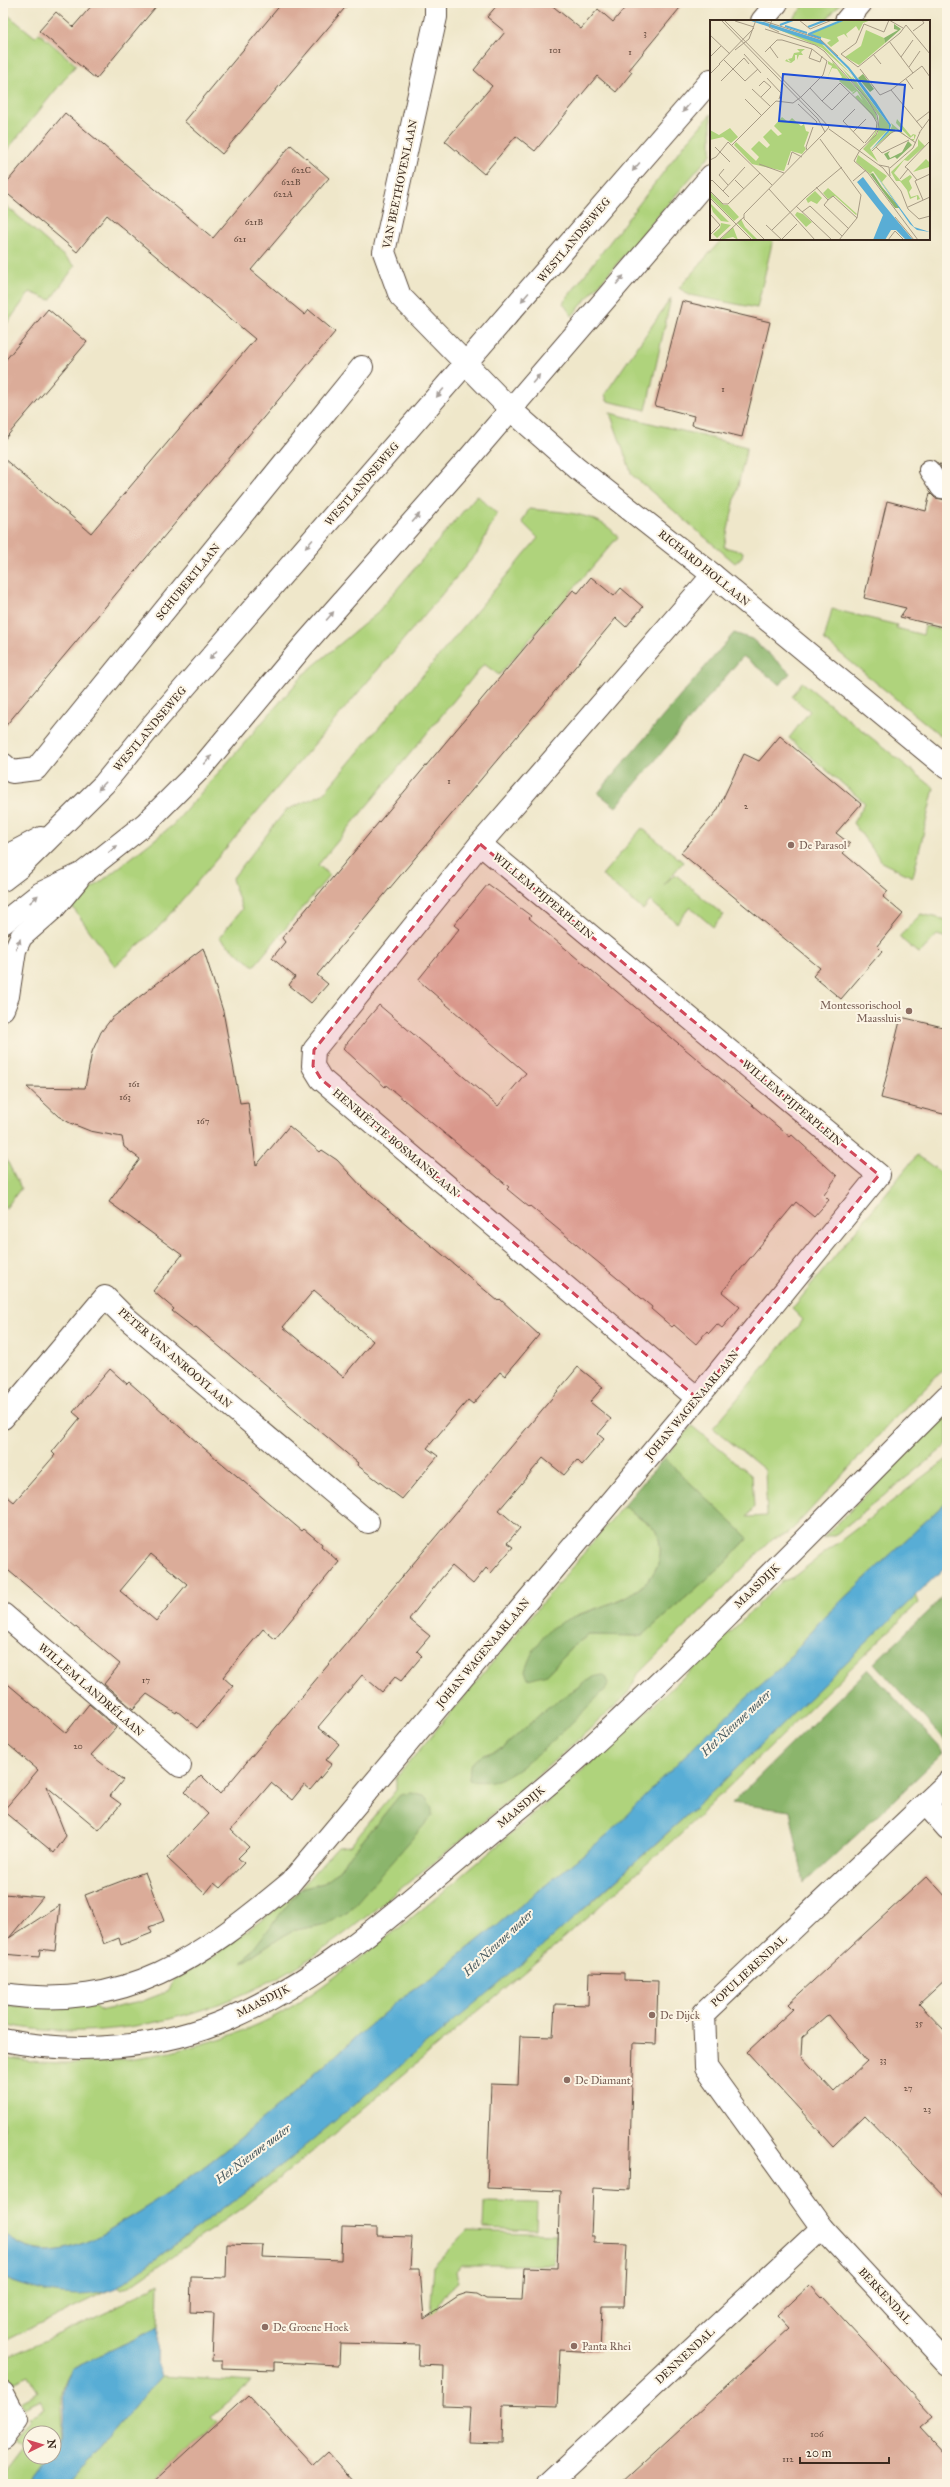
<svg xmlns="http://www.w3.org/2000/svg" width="950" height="2487" font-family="'IM FELL Great Primer',serif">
<rect width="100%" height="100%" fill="#fcf5e5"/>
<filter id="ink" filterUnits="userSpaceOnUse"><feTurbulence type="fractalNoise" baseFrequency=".025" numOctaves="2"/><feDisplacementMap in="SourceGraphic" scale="8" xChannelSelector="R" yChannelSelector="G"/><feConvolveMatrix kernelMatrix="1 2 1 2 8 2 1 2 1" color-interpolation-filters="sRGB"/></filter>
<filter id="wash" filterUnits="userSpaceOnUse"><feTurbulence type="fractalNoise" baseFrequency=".012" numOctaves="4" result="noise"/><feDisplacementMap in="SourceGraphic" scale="16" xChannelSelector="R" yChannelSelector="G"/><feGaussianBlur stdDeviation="0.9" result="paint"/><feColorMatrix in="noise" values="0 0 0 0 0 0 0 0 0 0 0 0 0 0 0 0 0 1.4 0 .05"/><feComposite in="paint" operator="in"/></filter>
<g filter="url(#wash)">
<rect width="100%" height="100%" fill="#efe7ca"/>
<g fill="#afd37c" stroke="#757e4d" fill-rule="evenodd">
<path d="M806 3H841L825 21H791Z"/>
<path d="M3 11 35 37 39 33 76 65 3 155Z"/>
<path d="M711 114V154L572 316 563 303 685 144Z"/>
<path d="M3 203 75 266 50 300 30 292 3 329Z"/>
<path d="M722 239H773L757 308 689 295 679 288Z"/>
<path d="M671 298 646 410 607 401 605 394Z"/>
<path d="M610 413 747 447 724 547 743 552 742 557 735 563 632 475Z"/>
<path d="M477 495 497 514 477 553 158 928 115 966 71 905 173 825 306 672 375 615Z"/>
<path d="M529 509C559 512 598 511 618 537L499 675 484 664 318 865 330 875 254 966 219 938 242 909 232 879 286 810 323 794 538 538 522 522Z"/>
<path d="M832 609 897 625 896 628 923 635 925 626 947 631 946 740 824 640Z"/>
<path d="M802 682 934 788 913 877 883 863 853 823 865 803 789 738 810 711 792 697Z"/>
<path d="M642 828 683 862 663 886 675 874 723 915 713 927 690 907 677 923 650 901 643 910 602 875Z"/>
<path d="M921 914 947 920V938L937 935 919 954 899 937Z"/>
<path d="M3 1153 21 1188 6 1208 3 1206Z"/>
<path d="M917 1155 947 1177V1365L892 1421 788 1534 773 1538 638 1674 627 1695C560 1757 491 1817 420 1873 384 1902 348 1933 309 1959 222 2015 106 2046 3 2024V2005L34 2007 90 2004 99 2011 140 2002 169 1991 173 1981 215 1955 279 1907 300 1889 338 1847 350 1846 396 1790V1778L623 1506C633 1513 647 1521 655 1530 660 1538 661 1548 660 1556 653 1594 607 1604 577 1615L547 1674 574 1645 589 1635 642 1636 725 1563 748 1538 664 1458 692 1426 752 1476 754 1507 747 1517 767 1516 765 1470 713 1428 803 1320 792 1309ZM593 1677 475 1782 481 1756 503 1748 547 1708ZM400 1795 327 1924 291 1931 244 1962 300 1889 324 1883 337 1872Z"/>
<path d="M947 1414V1445L836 1534 822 1539Z"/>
<path d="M947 1459V1501L820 1621 783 1665 607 1835 432 1978 398 2001C312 2074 228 2158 132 2216 108 2230 92 2243 64 2249 41 2254 20 2248 3 2233V2057C23 2060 44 2063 64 2063 129 2063 200 2050 259 2024 288 2011 315 1992 340 1973 380 1944 418 1913 455 1882 568 1786 676 1687 781 1582L792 1578Z"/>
<path d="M915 1595 918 1603 681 1833 563 1939 317 2148 242 2208 133 2284 122 2290 118 2287 287 2161 590 1904 710 1794Z"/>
<path d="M484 2202 537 2203 536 2230 483 2228Z"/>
<path d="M467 2231 555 2234 554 2265H462L457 2271 459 2282C436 2299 435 2310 432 2336L417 2335 430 2313 434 2266Z"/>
<path d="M3 2278C40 2293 70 2296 109 2290L3 2342V2331L5 2329 3 2325Z"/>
<path d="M159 2283 158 2328 73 2368C68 2376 63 2384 62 2394 60 2415 68 2430 54 2448V2433H30V2457H47L27 2484H3V2473L23 2447 14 2441 30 2420 28 2417 45 2409 41 2400 24 2408 21 2402 38 2393 29 2375 11 2383 3 2367V2359L114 2309Z"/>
<path d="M161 2376 251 2382 211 2417 217 2423 151 2484H68Z"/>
</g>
<g fill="#8bb56c" stroke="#637045">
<path d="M734 633 752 639 790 673 780 685 743 656 616 807 598 793Z"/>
<path d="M664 1458 748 1538 725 1563 642 1636 589 1635 574 1645 547 1674 528 1679 525 1671C530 1655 539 1636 555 1626 588 1605 651 1604 660 1556 661 1548 660 1538 655 1530 647 1521 633 1513 623 1506Z"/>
<path d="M947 1593V1743L874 1663Z"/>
<path d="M868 1669 944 1752 874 1819 804 1883 790 1811 732 1803Z"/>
<path d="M602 1675 607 1678 608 1684 605 1690C576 1717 538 1761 502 1778 494 1782 478 1783 469 1780L470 1765 481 1756 503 1748 547 1708 593 1677Z"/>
<path d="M412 1793 426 1797 432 1808V1816L348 1912 327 1924 291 1931 242 1963 300 1889 324 1883 337 1872 400 1795Z"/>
</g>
<g fill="#59add5" stroke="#4a6c7a">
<path d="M947 1501V1565L710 1794 542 1947 287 2161 118 2287C82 2303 38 2292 3 2278V2233C22 2248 39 2255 64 2249 92 2243 108 2230 132 2216 228 2158 312 2074 398 2001L432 1978 607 1835 697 1743 783 1665 820 1621Z"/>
<path d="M158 2328 157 2364 161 2376 68 2484H27L47 2457H54C54 2447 61 2441 63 2431 68 2405 56 2395 73 2368Z"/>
</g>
<g id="blocks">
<g fill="#dbac99" fill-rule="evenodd">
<path d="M94 3H159L96 79 39 31 56 12 73 27Z"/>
<path d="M282 3H349L222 154 184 121Z"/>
<path d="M499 3H549L581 29 598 9 613 22 629 3H684L629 70 632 72 616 92 597 76 535 151 516 136 484 174 445 141 492 86 474 70 505 32 487 17Z"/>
<path d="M65 113 213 238 291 145 329 178 251 270 305 315 309 310 335 332 3 729V458L91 533 255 339 107 215 77 252 3 190V187Z"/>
<path d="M682 301 770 322 742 437 692 425 694 416 655 406Z"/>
<path d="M48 309 87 342 3 441V363Z"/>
<path d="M939 464 947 465V476Z"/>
<path d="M930 493 935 498 947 500V628L900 617 906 608 864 598 887 501 926 511Z"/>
<path d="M591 577 614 596 621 588 643 607 626 627 616 618 317 975 328 984 311 1003 289 985 295 977 272 958 285 942 282 938 573 590 578 593Z"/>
<path d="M780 736 861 804 836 833 850 844 843 853 888 891 883 897 903 914 877 946 882 951 841 999 813 976 820 968 681 853 717 811 744 754 759 761Z"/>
<path d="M488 884 531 916 529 918 790 1137 792 1135 837 1176 824 1195 829 1200 814 1217 796 1202 722 1292 740 1307 722 1328 717 1324 709 1333 707 1331 696 1344 674 1325 672 1327 651 1309 652 1307 530 1206 529 1207 507 1189 509 1187 386 1085 385 1087 343 1048 379 1005 498 1106 526 1073 418 980 459 929 454 925Z"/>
<path d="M203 948 223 1011 240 1103 248 1102 256 1166 289 1126 320 1152 322 1150 337 1160 363 1188 498 1301 500 1299 539 1335 505 1376 500 1372 473 1404 468 1400 427 1448 438 1456 402 1499 357 1465 358 1463 196 1327 194 1328 172 1311 174 1309 153 1291 182 1255 109 1202 140 1159 124 1147 122 1137 90 1131 70 1123 58 1116 27 1087 85 1088 92 1052 101 1032 112 1018ZM314 1290 373 1341 343 1377 283 1327Z"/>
<path d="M901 1017 947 1028V1115L881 1098Z"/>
<path d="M578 1367 603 1387 590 1402 611 1419 598 1434 604 1439 582 1465 577 1460 564 1475 543 1458 499 1510 520 1528 507 1543 513 1547 491 1573 486 1568 473 1584 452 1566 440 1580 409 1619 430 1636 417 1651 422 1656 401 1681 395 1677 382 1692 362 1675 318 1727 339 1744 326 1760 332 1764 310 1790 304 1785 292 1800 271 1783 231 1830 249 1847 238 1858 244 1863 220 1888 214 1883 205 1894 167 1858 208 1814 185 1792 201 1775 220 1794Z"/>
<path d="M110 1369 127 1384 129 1382 198 1443 302 1531 304 1529 322 1544 321 1546 339 1562 275 1639 263 1629 223 1677 233 1686 197 1728 177 1711 176 1713 147 1694 133 1709 104 1684 120 1664 3 1566V1493L14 1502 55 1455 52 1452 80 1418 73 1412ZM151 1554 187 1584 156 1621 120 1591Z"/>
<path d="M3 1680 66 1733 89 1704 116 1728 91 1755 123 1780 110 1796 121 1804 99 1830 46 1786 66 1836 54 1853 3 1811 38 1770 3 1740Z"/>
<path d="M145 1872 164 1921 149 1927 152 1933 121 1945 119 1938 104 1944 85 1895Z"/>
<path d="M927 1876 947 1898V1978L919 2004 947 2033V2200L865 2115 833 2146 747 2052 793 2009 788 2004ZM829 2015 867 2061 834 2092 801 2056 802 2037 826 2016Z"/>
<path d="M3 1894 43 1897 9 1938 60 1905 55 1951 40 1949 39 1957 3 1954Z"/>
<path d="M589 1972 624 1973V1980L658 1981 656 2044 633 2043 629 2190 593 2188 591 2236H594V2243L627 2244 624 2306H602L600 2352 560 2350 557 2407 503 2405 502 2443 468 2442 470 2407 443 2406 444 2366 418 2365 419 2345 340 2343 339 2365 274 2362V2370L222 2368V2361H212L214 2313 190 2312 191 2277 226 2278 227 2244 263 2245 262 2257 341 2260 342 2227 377 2228V2236L412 2237 410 2269H420L424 2319 458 2296 467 2293 477 2294 486 2299 522 2300 524 2267 557 2268 560 2191 487 2188 491 2084 518 2085 520 2036 553 2037 555 2004 588 2005Z"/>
<path d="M810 2285 822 2298 823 2297 934 2417 921 2428 947 2456V2484H620L790 2328 778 2315Z"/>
<path d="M248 2395 313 2465 327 2452 356 2484H151Z"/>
</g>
</g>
</g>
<g filter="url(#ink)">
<use href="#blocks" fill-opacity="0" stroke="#564638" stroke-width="1"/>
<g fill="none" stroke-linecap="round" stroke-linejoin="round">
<g stroke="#564638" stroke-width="22">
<path id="pedestrian" d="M929 470 941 488 947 489"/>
</g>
<g stroke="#564638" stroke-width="24">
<g id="minor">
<path d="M436 3V17L384 252 400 296 510 409 577 468 713 575 947 768"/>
<path d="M3 764 12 772 36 769 362 367"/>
<path d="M480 844 314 1050 313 1066 321 1079 697 1398"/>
<path d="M3 1418 105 1297 124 1316 368 1522"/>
<path d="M3 1614 180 1766"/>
<path d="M947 1783 704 2013 706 2067 822 2228 947 2363"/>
<path d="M926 1804 947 1828"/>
<path d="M3 1994C127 2012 201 1957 291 1882L686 1412 879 1175 480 844 713 575"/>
<path d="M3 2040C77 2055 162 2049 231 2018 327 1976 403 1906 482 1839 517 1810 553 1782 586 1751 711 1637 828 1515 947 1396"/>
<path d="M3 2393 17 2420 3 2438"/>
<path d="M548 2484 822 2228"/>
</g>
</g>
<g stroke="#564638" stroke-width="24">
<g id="secondary">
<path d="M762 21 777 3"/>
<path d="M846 21 861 3"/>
<path d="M3 858 41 838"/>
<path d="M3 880 20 867 104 784 153 724C340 509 525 294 711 80"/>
<path d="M3 923 41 893 83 873 145 824 202 767 304 645 469 458 711 176"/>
<path d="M3 1009 8 996 15 950 21 937 54 908 78 879"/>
</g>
</g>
<use href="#pedestrian" stroke="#fff" stroke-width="20"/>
<use href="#minor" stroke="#fff" stroke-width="22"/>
<use href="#secondary" stroke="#fff" stroke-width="22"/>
</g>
<defs><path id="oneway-solid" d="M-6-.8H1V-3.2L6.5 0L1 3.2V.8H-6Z"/></defs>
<g fill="#a79f9a">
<use href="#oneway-solid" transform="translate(686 108) rotate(131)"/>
<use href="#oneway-solid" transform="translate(636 167) rotate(130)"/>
<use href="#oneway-solid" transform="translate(620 280) rotate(-49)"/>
<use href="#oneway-solid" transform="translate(525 297) rotate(131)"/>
<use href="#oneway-solid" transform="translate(536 379) rotate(-50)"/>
<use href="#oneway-solid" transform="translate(440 393) rotate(130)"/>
<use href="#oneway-solid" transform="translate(416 518) rotate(-49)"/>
<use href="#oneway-solid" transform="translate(309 544) rotate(131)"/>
<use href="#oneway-solid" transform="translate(330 616) rotate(-49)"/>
<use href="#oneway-solid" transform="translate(213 655) rotate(131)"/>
<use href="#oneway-solid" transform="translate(208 760) rotate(-50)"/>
<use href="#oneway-solid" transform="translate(102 786) rotate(134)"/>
<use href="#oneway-solid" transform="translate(113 849) rotate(-39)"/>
<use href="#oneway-solid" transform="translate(34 899) rotate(-43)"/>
<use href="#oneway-solid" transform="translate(18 944) rotate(-66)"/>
</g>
</g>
<path fill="#d1495b" fill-opacity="0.2" stroke="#d1495b" stroke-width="3" stroke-dasharray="8 5" stroke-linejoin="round" d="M480 844 879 1175 697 1398 321 1079 313 1066 314 1050Z"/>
<g fill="#8d6e63" stroke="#fcf5e5" stroke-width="1.5">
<circle cx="791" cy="845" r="4"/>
<circle cx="909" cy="1011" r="4"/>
<circle cx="652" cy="2015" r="4"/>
<circle cx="567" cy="2080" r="4"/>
<circle cx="265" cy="2327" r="4"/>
<circle cx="574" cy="2346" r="4"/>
</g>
<g text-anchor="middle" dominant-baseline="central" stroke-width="4" stroke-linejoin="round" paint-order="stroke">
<g font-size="9" fill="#634a3d">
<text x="645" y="32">3</text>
<text x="555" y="49">101</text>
<text x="630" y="51">1</text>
<text x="301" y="169">622C</text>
<text x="291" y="181">622B</text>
<text x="283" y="193">622A</text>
<text x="254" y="221">621B</text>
<text x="240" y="238">621</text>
<text x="723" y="388">1</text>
<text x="449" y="780">1</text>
<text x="746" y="805">2</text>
<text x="134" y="1083">161</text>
<text x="125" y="1096">163</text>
<text x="203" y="1120">167</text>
<text x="146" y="1679">17</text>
<text x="78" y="1745">20</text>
<text x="919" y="2022">35</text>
<text x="883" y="2059">33</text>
<text x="908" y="2087">27</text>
<text x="927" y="2108">23</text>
<text x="817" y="2433">106</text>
<text x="788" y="2458">112</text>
</g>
<g font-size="11" fill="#3b2a1e" stroke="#fcf5e5">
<text transform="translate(400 184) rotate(-78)">VAN BEETHOVENLAAN</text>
<text transform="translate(574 240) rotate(-50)">WESTLANDSEWEG</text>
<text transform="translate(362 484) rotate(-49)">WESTLANDSEWEG</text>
<text transform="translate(704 568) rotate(39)">RICHARD HOLLAAN</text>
<text transform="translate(188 582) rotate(-51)">SCHUBERTLAAN</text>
<text transform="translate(150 729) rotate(-50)">WESTLANDSEWEG</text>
<text transform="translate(543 896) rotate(40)">WILLEM PIJPERPLEIN</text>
<text transform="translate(792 1103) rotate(40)">WILLEM PIJPERPLEIN</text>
<text transform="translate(396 1143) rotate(40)">HENRIËTTE BOSMANSLAAN</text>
<text transform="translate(175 1358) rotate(41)">PETER VAN ANROOYLAAN</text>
<text transform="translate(692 1405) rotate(-50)">JOHAN WAGENAARLAAN</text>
<text transform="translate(757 1586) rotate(-44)">MAASDIJK</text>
<text transform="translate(483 1653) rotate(-50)">JOHAN WAGENAARLAAN</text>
<text transform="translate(91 1690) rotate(41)">WILLEM LANDRÉLAAN</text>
<text transform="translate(521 1807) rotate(-40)">MAASDIJK</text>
<text transform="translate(749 1971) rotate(-43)">POPULIERENDAL</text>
<text transform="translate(263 2001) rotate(-27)">MAASDIJK</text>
<text transform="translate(885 2296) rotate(47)">BERKENDAL</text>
<text transform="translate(685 2356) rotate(-43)">DENNENDAL</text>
</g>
<g font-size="11" fill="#785e54" stroke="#fcf5e5" text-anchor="start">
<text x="799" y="845">De Parasol</text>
<text x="901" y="1005" text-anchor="end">Montessorischool<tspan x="901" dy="13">Maassluis</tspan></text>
<text x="660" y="2015">De Dijck</text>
<text x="575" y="2080">De Diamant</text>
<text x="273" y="2327">De Groene Hoek</text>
<text x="582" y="2346">Panta Rhei</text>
</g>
<g font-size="12" font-style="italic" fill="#46585e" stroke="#fcf5e5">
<text transform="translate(736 1723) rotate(-43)">Het Nieuwe water</text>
<text transform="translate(498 1943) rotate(-43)">Het Nieuwe water</text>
<text transform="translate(253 2154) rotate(-37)">Het Nieuwe water</text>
</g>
</g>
<g transform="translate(710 20)">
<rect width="220" height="220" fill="#efe7ca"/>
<path d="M135 0H161L153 3 149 11 146 6 136 14 138 18 134 14 127 17 129 21 121 27 117 23 121 20 100 14ZM60 6 111 23 142 55 112 28ZM156 10 174 18 175 23 149 45 135 37 151 26ZM87 29H95L91 32 93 35H89L87 40V35H85V40L81 43 75 41 77 39 78 41 81 42 78 39 82 38 84 33 90 32ZM118 41 123 44 122 41 154 77 166 93 168 109 164 117 157 123 165 113 167 101 145 77 148 75 153 81 147 71 143 74 142 73 146 70 142 72 129 61 132 57 127 49 122 48 117 59 122 46 118 44ZM131 47 143 59 142 56 179 105V109L160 128 161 130 179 112 182 106 184 111 161 130 168 142 153 129 168 113 169 96ZM72 97 78 102 82 98 91 106 94 104 96 111 99 112 94 126 96 129 92 134 81 131 74 151 42 144 24 125 26 122 46 141 49 137 41 129 49 121 57 128 60 125 53 117 61 109 68 116 72 114 64 106ZM187 99 201 116 203 114 206 115 204 120 203 121 186 109 184 111 181 103 200 119H204V115L200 118 186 103ZM20 108 28 117 21 123 13 117 0 120V110L9 115ZM208 119 215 126 198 141 194 140 184 153 191 161 200 155 202 157 199 161 202 168 199 172 201 177 208 175 210 179 207 180V176L200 179 197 170 190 161H186L181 152 208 126ZM148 135 177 156 172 162 191 188 163 151 160 154 146 142ZM216 139 220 143 219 147 203 152ZM118 168 147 194 146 195 125 176 118 179 113 173ZM105 171 112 178 107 184 101 181 98 183 96 179ZM0 172 14 185H18L29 197 24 201 0 177ZM0 183 19 202 11 201 3 192ZM87 192 93 194 102 202 96 207 85 195ZM31 199 35 207 48 220H44L27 203ZM11 203 21 205 7 218 3 214 10 208ZM23 207 28 220 23 217 10 220Z" fill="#afd37c"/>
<path d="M184 4 191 9 175 23 174 18 188 10 184 9ZM153 54 164 69 160 72 148 58ZM198 121 202 125 187 139 185 137 178 140 174 134 180 131 178 134 180 138 192 132ZM163 153 172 167 190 188H185L160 154Z" fill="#8bb56c"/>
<path d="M38 0 54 2 111 20 139 47 166 82 181 105 179 112 160 131 179 109V105L138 49 114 25ZM163 151 204 207 220 212 207 210 200 204ZM153 157 170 180 203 220H196L186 210H181L175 220H163L173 195 147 162Z" fill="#59add5"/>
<path fill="none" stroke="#59add5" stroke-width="2" d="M70 5 83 0M75 6 97 13M98 7 116 0M98 14 111 18M99 14 133 0"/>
<path fill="none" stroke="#a79b85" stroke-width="1" d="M11 0 108 99 115 112M14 0 107 94 119 107 115 112M51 0 110 19 128 36M62 0 59 7 69 12M89 0 100 9 122 0M25 1 44 7M193 8 179 0 174 12 154 4 146 23 131 34 148 47 190 13 196 5 220 34M55 9 105 25 114 31 157 79 167 95 169 108 166 115 150 130 144 141 158 153 208 220M203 11 214 3 212 0M0 15 20 34M179 21 203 53M60 27 68 38M102 29 99 38 110 42 112 36M25 30 39 19 46 0M34 34 51 53M163 34 171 44M0 37 11 26M191 37 203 20M14 40 35 61 48 49M9 44 44 8M199 47 210 31M150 49 170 75 181 70 212 46 220 57M0 54 10 44M57 58 71 73 69 79M196 59 203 69M11 61 34 38 39 44M49 66 54 61 61 67 51 77M100 68 112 81 130 63 162 94 167 103 166 110 155 123M42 69 60 86M181 70 212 108M35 79 51 95M112 81 122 90 140 72M88 84 107 102 105 105M145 89 133 101 154 123M206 102 220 91M119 109 173 148 191 171 198 189 209 199 220 196M143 112 156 99M209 113 220 98M110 119 151 175 147 198 129 220M22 125 66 81 83 83 91 77 113 55 117 41 102 29 72 20H67L55 32M5 127 20 142M166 127 172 133 199 120M97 130 96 127 103 107M162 131 181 113 187 110 206 123M0 140 6 137 18 122 62 165M49 144 74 153M78 145 82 132 92 137M169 145 179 147 180 156M180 148 203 128 210 112M14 149 9 155 18 165M198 149 207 160M190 159 198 149 195 147 220 121M25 160 34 169M143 161 156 150M0 162 2 160 19 177M106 167 118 180 114 185 139 209M59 169 105 220M0 171 13 184H18L50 153M13 171 35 147M0 178 42 220M118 180 123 176 147 198M213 180 205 161 220 154M86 186 122 220M198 187 220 177M92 192 100 186 132 216M0 194 10 205 0 215M185 197 204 220M56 205 72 220M62 210 97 176 132 147M9 220 34 197M55 220 34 199V194L115 112M71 220 87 204M178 220 185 211 194 220"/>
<path fill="#1d4ed8" fill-opacity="0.15" stroke="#1d4ed8" stroke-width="2" d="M73 54 195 65 191 111 69 101Z"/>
<rect width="220" height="220" fill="none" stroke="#3b2a1e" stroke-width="2"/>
</g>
<rect width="950" height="2487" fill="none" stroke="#fcf5e5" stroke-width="16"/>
<g transform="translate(42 2445) rotate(85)"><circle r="19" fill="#fcf5e5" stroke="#afa495"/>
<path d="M0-3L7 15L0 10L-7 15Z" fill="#d1495b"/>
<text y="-6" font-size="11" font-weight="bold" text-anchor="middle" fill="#3b2a1e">N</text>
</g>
<path d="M800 2457v6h89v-6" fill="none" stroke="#3b2a1e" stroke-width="2"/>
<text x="806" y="2457" font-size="12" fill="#3b2a1e" stroke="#fcf5e5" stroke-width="3" paint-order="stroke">20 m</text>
</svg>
